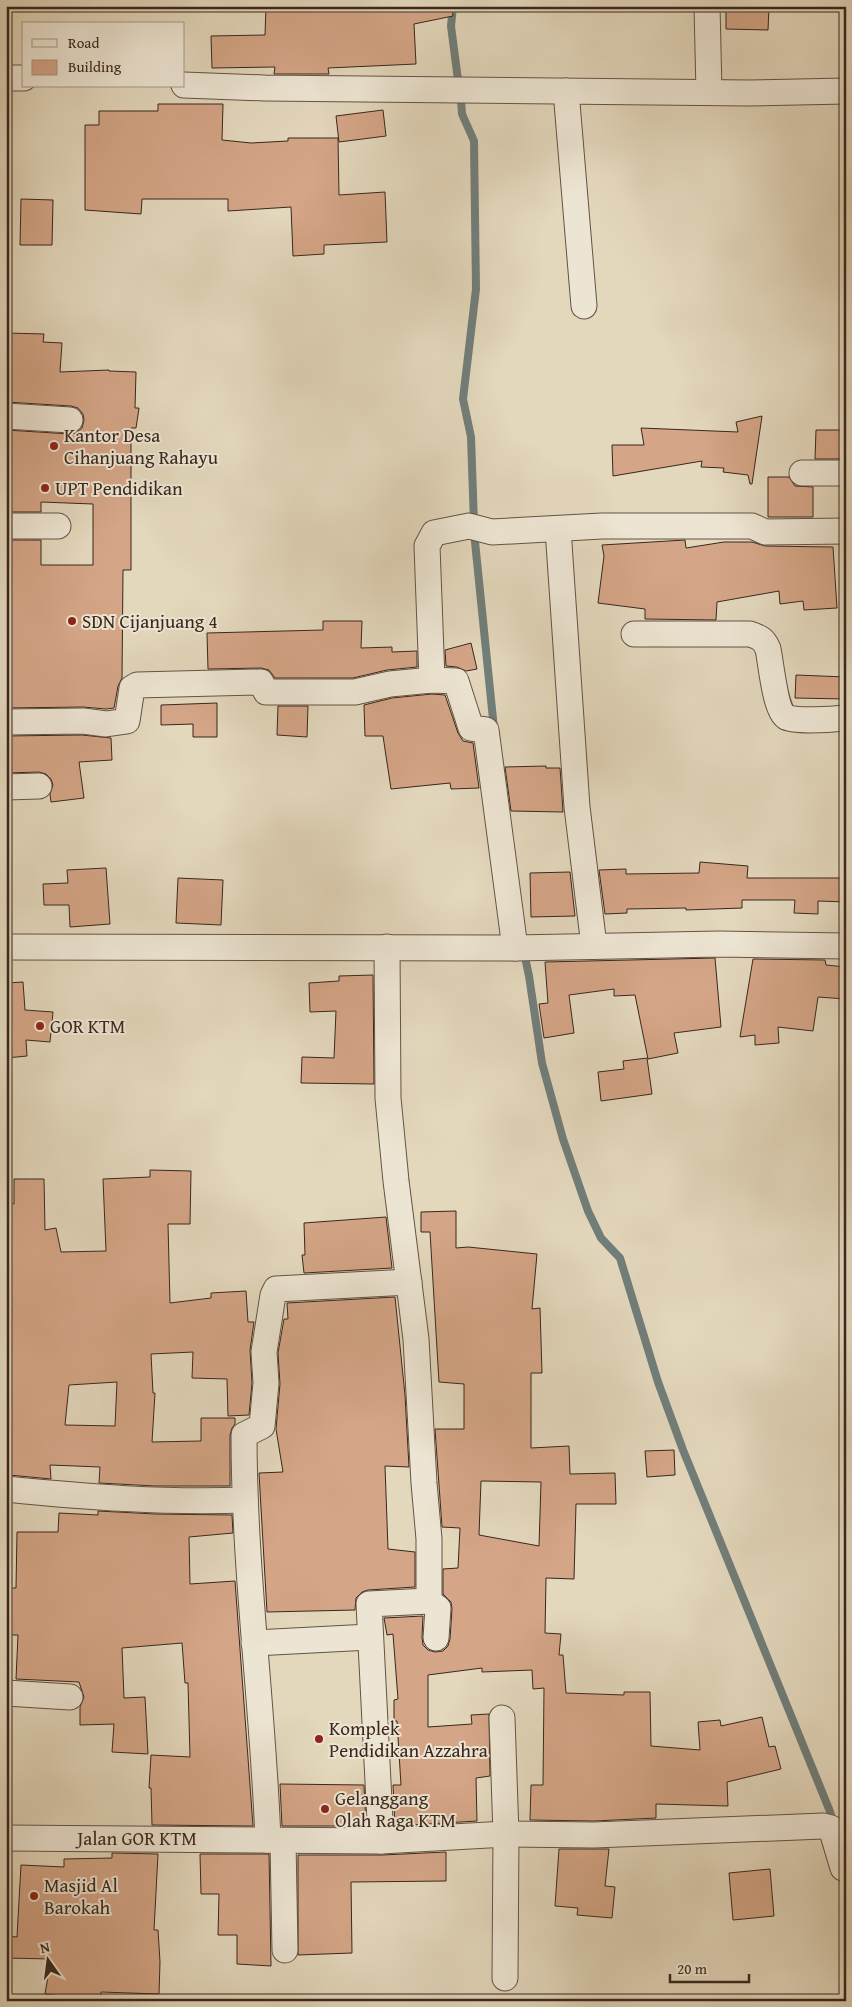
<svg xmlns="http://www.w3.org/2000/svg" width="852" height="2007" font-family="'Gentium Book Plus',serif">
<rect width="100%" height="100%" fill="#e3d7bc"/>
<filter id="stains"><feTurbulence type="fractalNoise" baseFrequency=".004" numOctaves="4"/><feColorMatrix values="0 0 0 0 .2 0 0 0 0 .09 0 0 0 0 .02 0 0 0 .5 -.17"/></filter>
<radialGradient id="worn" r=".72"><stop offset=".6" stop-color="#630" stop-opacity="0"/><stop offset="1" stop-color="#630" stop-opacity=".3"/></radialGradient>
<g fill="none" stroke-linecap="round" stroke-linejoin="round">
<g stroke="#717e7a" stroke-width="8">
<path d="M453 6 451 26 458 80"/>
<path d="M461 100 462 114 474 141 476 289 463 399 471 437 474 523"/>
<path d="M474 532 494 729"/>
<path d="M525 957 529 976 542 1063 563 1139 588 1211 601 1238 620 1258 658 1382 683 1450 829 1809 834 1824"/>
</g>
</g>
<g fill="#d4a586" stroke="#39271d" fill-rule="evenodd">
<path d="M266 6H452L453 16 414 24 416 64 328 68 329 74H274L275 67 212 68 211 36 265 35Z"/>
<path d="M726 6 769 7 768 30 726 29Z"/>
<path d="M158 104H223L222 140 251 143 288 141V138H338L339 195 385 192 387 242 324 245V254L293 256 291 207 228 211V199H142L141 214 85 210V125H99V111H158Z"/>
<path d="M383 110 386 136 339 142 336 116Z"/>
<path d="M21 199 53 200 52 245H20Z"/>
<path d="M6 333 44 334 43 342 62 343 60 372 109 370V371L136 372 135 408H139L136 428H131V570H123L122 678 118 686 114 708 106 709 83 707 6 708V540H41V565H93V504L41 502V512H7L9 450H6V430L70 434 76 433 82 428 84 420 83 414 78 408 71 406 6 402Z"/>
<path d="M762 416 752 484H750L748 475 723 472 724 468 701 467 702 461 613 476 612 445H644L641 428 738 432 736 422Z"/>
<path d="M816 430H846V459H815Z"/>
<path d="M768 477H789L795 486 813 487V517H768Z"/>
<path d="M685 540 686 548 724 542H752L765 546 833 547 837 608 804 610 803 601 780 604 779 591 717 602 716 620 645 619V609L598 603 604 556 602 545Z"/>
<path d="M323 621H362L361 648 392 647V652L417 651V667L387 670 353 678H275L269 670 261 668 208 669 207 633 323 630Z"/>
<path d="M471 643 477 669 466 671 457 667 446 666 445 650Z"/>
<path d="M796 675 846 677V699L795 698Z"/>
<path d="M432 694 445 695 458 733 463 741 473 743 479 788 451 789 450 783 391 789 383 736H365L364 705 392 698Z"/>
<path d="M217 703V737H193V724L161 725V705Z"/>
<path d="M278 706H308L307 737 277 735Z"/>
<path d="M82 735 111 738 112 760 79 762 84 798 51 802 50 794 53 785 51 779 46 774 39 772 6 773V736Z"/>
<path d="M546 766V768H560L563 812 511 811 505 767Z"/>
<path d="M700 862 748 866 747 878H846V902L818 901V914L794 913 795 900H742V908L686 910V908L627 909V913L605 914 599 870 626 869V874L699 873Z"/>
<path d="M106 868 110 924 70 927 69 905H44L43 884 68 883 67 870Z"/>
<path d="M570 872 575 916 531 917 530 873Z"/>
<path d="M178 878 223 880 221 925 176 923Z"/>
<path d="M715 958 721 1027 674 1033 678 1053 648 1059 635 995 614 996V989L569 995 574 1033 544 1038 539 1004 548 1003 545 962Z"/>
<path d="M753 959 825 960 826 965 846 967V999L818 997 813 1031 778 1027 779 1043 755 1045V1035L740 1037Z"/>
<path d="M373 975 374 1084 301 1083 302 1057 334 1058 336 1011 310 1012 309 983 339 981V976Z"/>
<path d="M23 982 25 1010 53 1012 50 1042 26 1040 27 1056 6 1058V983Z"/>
<path d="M647 1058 652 1094 601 1101 598 1072 624 1069 623 1061Z"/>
<path d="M150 1170 191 1171 190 1224H168L170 1303 211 1298V1293L246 1291 248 1322H254L250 1350 252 1383 249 1415 228 1416 227 1379 192 1378 193 1352 151 1354 153 1393H155L152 1442 201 1441V1418H235V1424L232 1428 230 1435V1486H156L99 1483 100 1467 50 1465 51 1479 9 1475V1450H6V1360L10 1361 6 1314 12 1313 8 1277H9L6 1203 14 1204V1179H44L45 1230 56 1228 61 1252 106 1251 103 1179 150 1177ZM117 1382 115 1426 65 1425 69 1385Z"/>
<path d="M456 1211V1248L468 1247 537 1254 532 1309 540 1308 542 1373H531V1448L569 1446 570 1474 615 1473 616 1504H576L574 1579 546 1578 545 1633 561 1634 559 1655H563L566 1693 624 1695V1692H650L651 1746 700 1750 698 1722 720 1720 721 1726 762 1717 769 1747 775 1746 781 1769 727 1782 728 1806 656 1804V1818L594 1821 530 1820 531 1785H543L544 1688 533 1689 532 1670 482 1672V1668L428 1675V1727L472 1724 471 1715 489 1714 490 1776 476 1778 477 1821 395 1826 393 1785H401L397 1721H394V1700L398 1699 393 1634 387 1635 384 1618 423 1616 422 1637 423 1645 428 1650 435 1652 443 1651 448 1646 450 1639 452 1609 451 1602 443 1594V1569L458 1568 460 1528 442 1527 435 1429H464V1384L439 1382 430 1232H421V1212ZM481 1481 541 1482 539 1546 479 1535Z"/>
<path d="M386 1217 392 1268 304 1273 302 1255H305L304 1223Z"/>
<path d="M395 1297 405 1395 409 1467 385 1466 388 1549 415 1552V1587L368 1590 362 1592 356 1598 355 1610 267 1612 259 1473 283 1472 276 1429 280 1384 278 1353 284 1319H288L287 1303Z"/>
<path d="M674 1450 675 1475 647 1477 645 1451Z"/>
<path d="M98 1511 155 1514 232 1515 233 1533 189 1537 190 1584 235 1581 253 1826 152 1825 151 1788H149L151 1755 190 1757 188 1683H185L182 1643 122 1648 124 1698 145 1697 148 1754 112 1752 114 1724 80 1725V1707L84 1697 79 1682 16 1679 18 1635H6V1588H16L17 1532H58L59 1513 98 1515Z"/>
<path d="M280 1784 364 1785 366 1826H282Z"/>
<path d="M559 1849H609L605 1886 615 1887 612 1918 577 1915 578 1908 555 1906Z"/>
<path d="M446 1852V1881L351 1882 352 1953 298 1955V1855H382Z"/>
<path d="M112 1853 158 1854 154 1930H158L160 1962 159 1994 101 1992V2001H70V1997L45 1994 51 1959 6 1958 7 1936 17 1937 21 1865 64 1867V1859L112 1858Z"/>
<path d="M200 1854H269L271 1966 237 1964V1935H218L219 1894H201Z"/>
<path d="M770 1869 774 1916 733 1920 729 1873Z"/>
</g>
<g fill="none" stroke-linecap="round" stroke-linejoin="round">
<g stroke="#645345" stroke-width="27">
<g id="street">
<path d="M707 6 709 92"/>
<path d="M6 78H24"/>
<path d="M184 85 265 88 749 93 846 91"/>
<path d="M566 91 584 306"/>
<path d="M6 416 70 420"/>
<path d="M802 473H846"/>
<path d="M6 526H58"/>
<path d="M558 529 577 807 594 946"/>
<path d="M634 634H750C759 637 764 639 768 649 771 663 775 710 786 717 794 722 835 719 846 718"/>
<path d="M432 680 427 546 434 533 469 526 492 532 602 526H752L765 532 846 531"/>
<path d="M6 722 83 721 106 724 127 721 132 688 137 685 261 682 266 692H355L390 684 432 680 456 681 471 728 486 730 515 948"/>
<path d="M6 787 39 786"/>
<path d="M6 947 515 948 719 944 846 946"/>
<path d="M387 947 388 1098 396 1181 416 1339 424 1483 429 1539V1601L438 1608 436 1638"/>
<path d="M6 1489C86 1497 165 1503 245 1500"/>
<path d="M254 1643 370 1637"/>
<path d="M6 1693 70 1697"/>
<path d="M502 1718 506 1834 505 1978"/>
<path d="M6 1838 381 1841 506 1834 594 1835 823 1826 831 1828 843 1868"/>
<path d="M268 1840C263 1705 244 1571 244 1435L262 1426 266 1383 264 1352 273 1295 276 1289 409 1282"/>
<path d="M283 1841 285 1950"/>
<path d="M381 1841 369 1604 429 1601"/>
</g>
</g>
<use href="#street" stroke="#ede5d3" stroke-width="25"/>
</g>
<g fill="#8f2418" stroke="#ede5d3" stroke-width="2">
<circle cx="54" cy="446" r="5"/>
<circle cx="45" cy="488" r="5"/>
<circle cx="72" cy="621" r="5"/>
<circle cx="40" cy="1026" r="5"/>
<circle cx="319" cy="1739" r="5"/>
<circle cx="325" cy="1809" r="5"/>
<circle cx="34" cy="1896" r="5"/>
</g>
<g text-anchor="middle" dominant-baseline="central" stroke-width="4" stroke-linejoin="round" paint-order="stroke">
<g font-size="19" fill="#39271d" stroke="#ede5d3" text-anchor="start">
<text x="64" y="435">Kantor Desa<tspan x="64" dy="22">Cihanjuang Rahayu</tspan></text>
<text x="55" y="488">UPT Pendidikan</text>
<text x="82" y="621">SDN Cijanjuang 4</text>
<text x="50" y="1026">GOR KTM</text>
<text x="329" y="1728">Komplek<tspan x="329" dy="22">Pendidikan Azzahra</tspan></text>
<text x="335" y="1798">Gelanggang<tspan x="335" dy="22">Olah Raga KTM</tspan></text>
<text x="44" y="1885">Masjid Al<tspan x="44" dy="22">Barokah</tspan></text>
</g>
<g font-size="19" fill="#39271d" stroke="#ede5d3">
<text x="137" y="1838">Jalan GOR KTM</text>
</g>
</g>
<rect width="852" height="2007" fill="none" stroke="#e3d7bc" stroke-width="25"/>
<rect x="8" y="8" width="837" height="1992" fill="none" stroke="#39271d" stroke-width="2.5"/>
<rect x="12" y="12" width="827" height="1982" fill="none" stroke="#39271d"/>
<rect x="22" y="22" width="162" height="65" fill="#ede5d3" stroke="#a5998a"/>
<rect x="32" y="39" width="25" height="8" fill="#ede5d3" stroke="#a5998a"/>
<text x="68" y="48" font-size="15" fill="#39271d">Road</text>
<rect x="32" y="60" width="25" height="15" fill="#d4a586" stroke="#a5998a"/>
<text x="68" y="72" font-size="15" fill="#39271d">Building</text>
<g transform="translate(48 1960) rotate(346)" stroke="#ede5d3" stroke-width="4" paint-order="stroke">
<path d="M0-4L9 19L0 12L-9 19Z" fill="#39271d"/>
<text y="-8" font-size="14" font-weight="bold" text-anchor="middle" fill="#39271d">N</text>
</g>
<path d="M670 1974v8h79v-8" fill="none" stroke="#39271d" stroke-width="2.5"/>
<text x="677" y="1974" font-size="15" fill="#39271d" stroke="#ede5d3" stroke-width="4" paint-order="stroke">20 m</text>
<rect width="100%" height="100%" filter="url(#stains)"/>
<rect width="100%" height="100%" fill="url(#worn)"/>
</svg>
